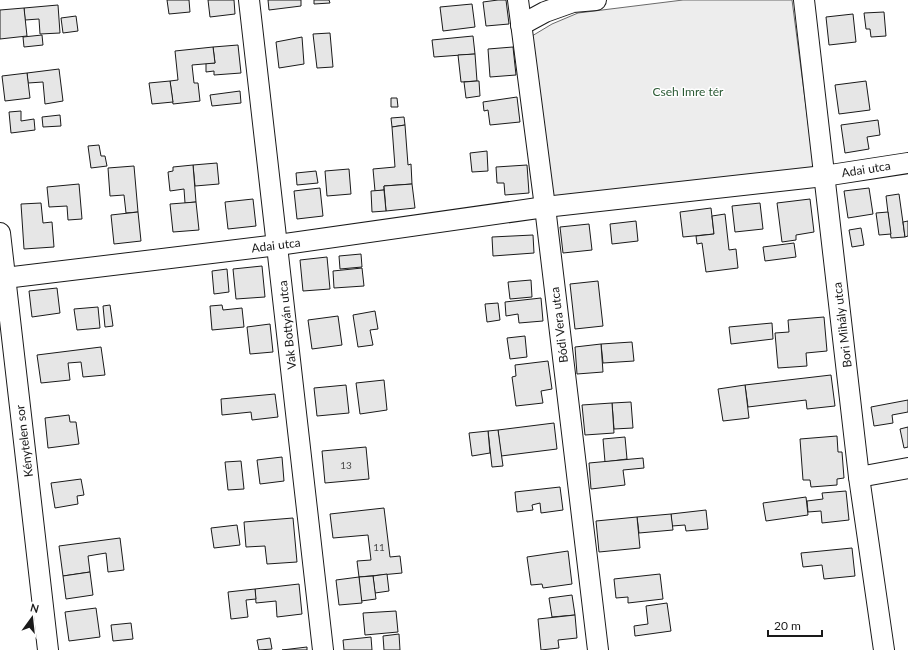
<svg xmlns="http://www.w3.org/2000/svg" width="908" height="650" font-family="Lato,sans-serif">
<rect width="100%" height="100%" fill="#fff"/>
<path fill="#ededed" stroke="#6a6a6a" d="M683 0H792L814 168 551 198 532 36 552 24 578 13Z"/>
<g fill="#e6e6e6" stroke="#1a1a1a">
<path d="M167 0H189L190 12 169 14Z"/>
<path d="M208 0H234L235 14 210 17Z"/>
<path d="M268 0H301V6L269 10Z"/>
<path d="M314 0H329L330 3 314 4Z"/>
<path d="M498 0H506L509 24 486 26 483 2Z"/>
<path d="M472 4 475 27 443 31 440 7Z"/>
<path d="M58 5 60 33 40 34 39 19 25 20 24 8Z"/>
<path d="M24 8 27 36 0 39V10Z"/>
<path d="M884 12 886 36 871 37 870 29H866L864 13Z"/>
<path d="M853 14 856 42 829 45 826 17Z"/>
<path d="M76 16 78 31 63 33 61 18Z"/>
<path d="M330 33 333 67 317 68 313 34Z"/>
<path d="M42 35 43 45 24 47 23 37Z"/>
<path d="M473 36 475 54 434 57 432 40Z"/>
<path d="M302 37 304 64 279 68 276 42Z"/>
<path d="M238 45 241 73 214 75V71L206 72V63H215L213 47Z"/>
<path d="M213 47 215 63 192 65 194 83H198L200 101 173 104 170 81 178 80 175 51Z"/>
<path d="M513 47 516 75 490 77 488 49Z"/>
<path d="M475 54 477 81 461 82 458 55Z"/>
<path d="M59 69 63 101 45 104 43 82 28 83 27 73Z"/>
<path d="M27 73 30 98 5 101 2 76Z"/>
<path d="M170 81 173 102 152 104 149 83Z"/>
<path d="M477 81H479L480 96 466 98 464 82Z"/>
<path d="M866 81 870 110 839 114 835 85Z"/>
<path d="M240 91 241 103 212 106 210 95Z"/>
<path d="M517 97 520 122 490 125 488 110 484 111 483 102Z"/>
<path d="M391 98H397L398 107H391Z"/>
<path d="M21 111V121L34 119 35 130 11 133 9 112Z"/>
<path d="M60 115 61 126 43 127 42 117Z"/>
<path d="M404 117 405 125 392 127 391 118Z"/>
<path d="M878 120 880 135 867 137 869 149 845 153 841 125Z"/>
<path d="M405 125 408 165 411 164 412 184 384 186V190L375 191 373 169 395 167 392 127Z"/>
<path d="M99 145 101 156H105L107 166 91 168 88 146Z"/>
<path d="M487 151 488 171 472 172 470 153Z"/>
<path d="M217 163 219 184 195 186 193 165Z"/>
<path d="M193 165 196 202 185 203 184 189 170 191 168 172 173 171V167Z"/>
<path d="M527 165 529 193 505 195 504 183H497L496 167Z"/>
<path d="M134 166 138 212 126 213 124 195 110 196 108 168Z"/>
<path d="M349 169 351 194 327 196 325 171Z"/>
<path d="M316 171 318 183 297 185 296 173Z"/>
<path d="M79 184 82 219 68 220 67 206 49 207 47 187Z"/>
<path d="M412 184 415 208 386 211 384 186Z"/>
<path d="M320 188 323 216 297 219 294 191Z"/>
<path d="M869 188 873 214 848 218 844 191Z"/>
<path d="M384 190 386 211 372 212 371 191Z"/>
<path d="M899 194 905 237 891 238 886 196Z"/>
<path d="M253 199 256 226 228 229 225 202Z"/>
<path d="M810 199 814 232 796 235V240L782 242 777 203Z"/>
<path d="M196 202 199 230 173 232 170 204Z"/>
<path d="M41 203 43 223 52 222 54 247 24 249 21 204Z"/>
<path d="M760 203 763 229 735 232 732 206Z"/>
<path d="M711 208 714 234 683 237 680 212Z"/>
<path d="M138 212 141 241 114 244 111 215Z"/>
<path d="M888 212 891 234 879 235 876 213Z"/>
<path d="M725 214 729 250 736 249 738 268 706 272 702 243 697 244 696 236 714 234 712 216Z"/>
<path d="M636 221 638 241 612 244 610 224Z"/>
<path d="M908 221V236L905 237 903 222Z"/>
<path d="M589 224 592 250 563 253 560 227Z"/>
<path d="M861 228 864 245 852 247 849 230Z"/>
<path d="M533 235 534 253 493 256 492 237Z"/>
<path d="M794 243 796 257 765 261 763 247Z"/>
<path d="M361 254 362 267 340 269 339 256Z"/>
<path d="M327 257 330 289 303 291 300 260Z"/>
<path d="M262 266 265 297 236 299 233 269Z"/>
<path d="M362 268 364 286 334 288 333 271Z"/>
<path d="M227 269 229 292 214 294 212 271Z"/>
<path d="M531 280 532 297 510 299 508 282Z"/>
<path d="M598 281 603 326 575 329 570 284Z"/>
<path d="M57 288 60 313 32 317 29 291Z"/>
<path d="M541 298 543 321 519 323 518 314 506 316 505 302Z"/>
<path d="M498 303 500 320 487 322 485 304Z"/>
<path d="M110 305 113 326 105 327 103 306Z"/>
<path d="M222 305 223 310 242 308 244 327 212 330 210 306Z"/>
<path d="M98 307 100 328 77 330 74 309Z"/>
<path d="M375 311 378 329 370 330 373 345 358 347 353 315Z"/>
<path d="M338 316 342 345 312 349 308 320Z"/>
<path d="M824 317 827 351 806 353 807 366 778 368 775 333 789 332 788 320Z"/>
<path d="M772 323 773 339 731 344 729 327Z"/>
<path d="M270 324 273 352 250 354 247 327Z"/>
<path d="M525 336 527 357 510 359 507 338Z"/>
<path d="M632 342 634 361 603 363 601 344Z"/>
<path d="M601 344 603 372 577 374 575 347Z"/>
<path d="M101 347 105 375 83 377 81 362 68 363 70 380 41 383 37 355Z"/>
<path d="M548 361 552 389 541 391 543 403 516 406 512 377 516 376 515 365Z"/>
<path d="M831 375 835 406 807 409 806 400 748 407 745 385Z"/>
<path d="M384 380 387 410 360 414 356 383Z"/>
<path d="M346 385 349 413 317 416 314 388Z"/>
<path d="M745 385 749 418 723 421 718 389Z"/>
<path d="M275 394 278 417 252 420 251 412 222 415 221 399Z"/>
<path d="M908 400V412L892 415 893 423 874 426 871 407Z"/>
<path d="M631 402 633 428 614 429 612 403Z"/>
<path d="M612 403 614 433 585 435 582 405Z"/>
<path d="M69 415 70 422H76L79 444 48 448 45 418Z"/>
<path d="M554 423 557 449 501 456 498 430Z"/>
<path d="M908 427V447L904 448 900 429Z"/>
<path d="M498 430 503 466 492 467 488 431Z"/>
<path d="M488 431 490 453 472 456 469 433Z"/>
<path d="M837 436 838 452H842L844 478 837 479V485L811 487 810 480H803L800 439Z"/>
<path d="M625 437 627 459 605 462 603 439Z"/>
<path d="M366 447 369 479 325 483 322 451Z"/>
<path d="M282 457 284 481 260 484 257 460Z"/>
<path d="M643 458 644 468 623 470 625 485 591 489 589 463Z"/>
<path d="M241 461 244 489 228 490 225 462Z"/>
<path d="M81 479 84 495 77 496 78 504 55 508 51 483Z"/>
<path d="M560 487 563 510 541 513 540 503 532 505 533 510 517 512 515 492Z"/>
<path d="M846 491 849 520 822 523 821 511 808 512 807 501 823 499 822 493Z"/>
<path d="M806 497 808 515 766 521 763 503Z"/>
<path d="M384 508 390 557 400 556 402 573 359 577 357 561 371 560 368 535 333 538 330 514Z"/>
<path d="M706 510 708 529 686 531 685 525 672 526 671 514Z"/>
<path d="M671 514 673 530 639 533 637 517Z"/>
<path d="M637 517 640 548 599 552 596 521Z"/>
<path d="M293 518 297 562 267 564 265 546 246 547 244 522Z"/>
<path d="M237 525 240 545 214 548 211 528Z"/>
<path d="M120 538 124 570 108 572 106 553 88 556 90 572 63 576 59 546Z"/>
<path d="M852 548 855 576 824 579 822 565 803 567 801 553Z"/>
<path d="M568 551 572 584 543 588 542 584 531 585 527 557Z"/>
<path d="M90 572 93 595 66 599 63 576Z"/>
<path d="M387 574 389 591 375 593 373 576Z"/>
<path d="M660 574 663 599 628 603V597L616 598 614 579Z"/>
<path d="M373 576 376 599 361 601 359 577Z"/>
<path d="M359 577 362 603 339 605 336 580Z"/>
<path d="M299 584 302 614 277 617 276 601 256 603 255 589Z"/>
<path d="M255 589 256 599 246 600 248 617 231 619 228 592Z"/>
<path d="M572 595 575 615 552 617 549 598Z"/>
<path d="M667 603 671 631 635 636 634 626 648 624 646 606Z"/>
<path d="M96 608 100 637 69 641 65 612Z"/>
<path d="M396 611 398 632 365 635 363 613Z"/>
<path d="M575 615 577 638 558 640 559 648 541 650 538 619Z"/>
<path d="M131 623 133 639 113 641 111 625Z"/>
<path d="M399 634 400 650H384L383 636Z"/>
<path d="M371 637 372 650H344L343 640Z"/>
<path d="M270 638 272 649 259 650 257 640Z"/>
<path d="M307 647V650H282Z"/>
</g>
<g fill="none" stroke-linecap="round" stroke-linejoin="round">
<g stroke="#1a1a1a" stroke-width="22">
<g id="minor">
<path d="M249 0 323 650"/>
<path d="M518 0 545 207 598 650"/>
<path d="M804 0 859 477 884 650"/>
<path d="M521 25 545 12 573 2 596 0"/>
<path d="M0 233 48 650"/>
<path d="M5 278 278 245 545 207 824 176 908 163"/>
<path d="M859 477 908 468"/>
</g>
</g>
<use href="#minor" stroke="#fff" stroke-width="20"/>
</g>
<g text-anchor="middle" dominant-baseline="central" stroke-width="3" stroke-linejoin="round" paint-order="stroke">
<g font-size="10" fill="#4d4d4d">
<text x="346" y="465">13</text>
<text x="379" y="547">11</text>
</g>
<g font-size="12" fill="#2b5a34" stroke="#fff">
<text x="688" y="91">Cseh Imre tér</text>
</g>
<g font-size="12" fill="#1a1a1a" stroke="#fff">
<text transform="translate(866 169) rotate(-9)">Adai utca</text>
<text transform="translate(276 245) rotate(-7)">Adai utca</text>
<text transform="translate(287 325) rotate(-96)">Vak Bottyán utca</text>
<text transform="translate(559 325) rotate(-97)">Bódi Vera utca</text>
<text transform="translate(842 325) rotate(-97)">Bori Mihály utca</text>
<text transform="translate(24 441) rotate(-97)">Kénytelen sor</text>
</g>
</g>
<g transform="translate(32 618) rotate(15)" stroke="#ffffff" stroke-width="3" paint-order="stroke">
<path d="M0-3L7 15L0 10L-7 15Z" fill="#1a1a1a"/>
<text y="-6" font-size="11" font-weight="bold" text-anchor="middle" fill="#1a1a1a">N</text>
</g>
<path d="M768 630v6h54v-6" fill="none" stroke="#1a1a1a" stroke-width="2"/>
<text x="774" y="630" font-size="12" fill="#1a1a1a" stroke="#ffffff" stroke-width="3" paint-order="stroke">20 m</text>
</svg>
